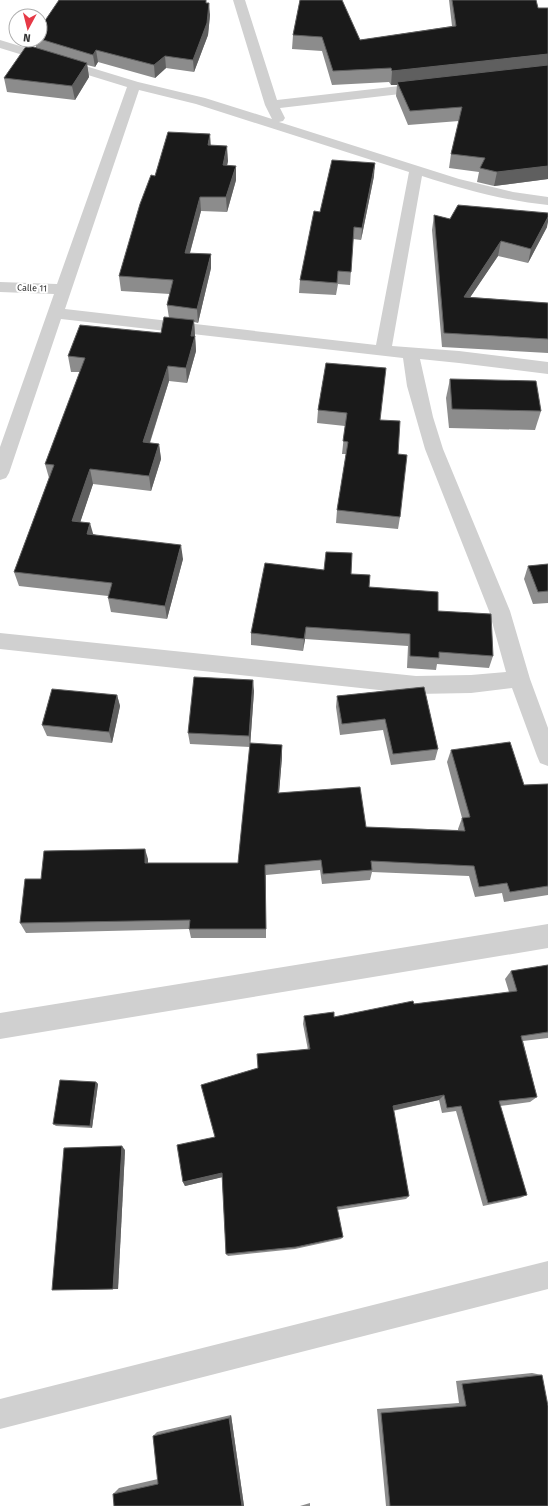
<svg xmlns="http://www.w3.org/2000/svg" width="548" height="1506" font-family="'Fira Sans',sans-serif">
<rect width="100%" height="100%" fill="#fff"/>
<g fill="none" stroke-linecap="round" stroke-linejoin="round">
<g fill="#d0d0d0" fill-rule="evenodd">
<path d="M233 0H245L277 100 426 83 431 84 433 87 431 90 426 91 280 108 285 118 283 121 279 122 459 179 513 192 548 197V205C505 201 463 189 422 176L392 346 459 351 548 362V374L459 363 420 359 433 417 443 449 510 611 530 679 548 728V766L540 763 537 756 512 688 471 693 416 694 0 649V633L416 676 471 675 506 672 489 611 425 449 407 386 403 358 61 319 9 473 6 478 0 480V447L54 294 0 292V282L57 284 127 87 0 48V40L138 82 205 98 272 119 265 105ZM139 90 196 104 409 172 376 345 65 309Z"/>
<path d="M548 924V948L0 1039V1013Z"/>
<path d="M548 1261V1289L0 1429V1399Z"/>
</g>
</g>
<g fill="#8c8c8c">
<path d="M300 0 360 40 452 26 449 0H536L538 8H548V179L494 186 477 182 479 172 449 168 451 154 459 121 408 125 396 96 397 85H391L389 82 332 85 322 51 292 49 293 35Z"/>
<path d="M206 3 210 15 208 35 194 72 166 68 155 78 98 62 95 67 87 65 89 77 75 100 7 92 4 78 36 47 34 40H40V28Z"/>
<path d="M211 145 228 161 227 165 236 180 227 212 201 211 190 253 211 268 198 323 194 322 196 351 187 383 169 381 150 443 159 444 161 459 151 491 93 484 80 522 93 534 183 559 167 619 111 612 108 598V596L19 586 14 572 49 478 45 464 80 372H71L68 356 161 333 169 318 167 305 170 294 121 291 119 276 155 176Z"/>
<path d="M374 176 361 240 353 239 350 285 338 284 336 295 299 293 300 280 320 212Z"/>
<path d="M434 215 450 219 547 227 528 263 498 256 470 297 548 303V353L442 347 432 230Z"/>
<path d="M326 363 380 420 398 454 400 517 398 529 336 523 337 510 346 454H342L345 426 317 423 318 410Z"/>
<path d="M450 379 541 411 535 430 449 428 446 398Z"/>
<path d="M548 564V603L533 604 524 579 528 566Z"/>
<path d="M324 570 351 574 369 587 438 611 493 656 489 668 437 664 436 670 407 668 408 646 305 639 303 651 251 645V633Z"/>
<path d="M424 687 438 749 435 760 391 765 383 730 340 735 336 707 337 696Z"/>
<path d="M254 691 250 747 282 745V757L279 793 366 827 458 830V829L462 818 447 762 451 750 524 785 548 784V895L504 902 502 893 475 897 469 876 372 872 370 880 322 884 320 870 266 875V938H191L189 929 26 933 20 923 41 879 148 859V863H238L250 747 190 744 188 733Z"/>
<path d="M117 695 120 706 112 743 47 736 42 725Z"/>
<path d="M548 965V1038L523 1041 537 1097 530 1102 500 1106 527 1195 520 1198 483 1206 456 1111 442 1113 439 1100 393 1111 409 1196 406 1199 337 1210 343 1237 341 1239 295 1249 228 1256 226 1254 222 1177 185 1186 183 1182 215 1137 258 1068 308 1050 303 1024 304 1016 334 1017 414 1004 509 992 505 979 511 971Z"/>
<path d="M96 1082 98 1084 92 1128 56 1126 53 1124Z"/>
<path d="M125 1150 118 1289 58 1290H52Z"/>
<path d="M532 1373 542 1375 548 1506H386L377 1409 459 1403 456 1381Z"/>
<path d="M231 1415 244 1506 113 1494 119 1488 158 1479 153 1436 157 1432Z"/>
<path d="M310 1503V1506H300Z"/>
</g>
<g fill="#5f5f5f">
<path d="M209 3 210 15 208 35 194 72 193 60Z"/>
<path d="M96 50 98 62 95 67 93 55Z"/>
<path d="M548 54V68L397 82V85H391L392 71Z"/>
<path d="M165 56 166 68 155 78 154 65Z"/>
<path d="M87 63 89 77 75 100 72 86Z"/>
<path d="M210 134 211 148 208 145Z"/>
<path d="M227 146 228 161 224 179 223 165Z"/>
<path d="M375 163 374 176 361 240 362 228Z"/>
<path d="M236 166V180L227 212 226 197Z"/>
<path d="M548 166V179L494 186 497 172Z"/>
<path d="M200 197 201 211 186 267 185 253Z"/>
<path d="M548 217V222L547 227 528 263 531 249Z"/>
<path d="M501 241 498 256 461 311 464 297Z"/>
<path d="M211 254V268L198 323 197 309Z"/>
<path d="M194 320 196 351 187 383 186 368 191 336Z"/>
<path d="M168 366 169 381 145 457 143 442Z"/>
<path d="M159 444 161 459 151 491 149 476Z"/>
<path d="M90 469 93 484 76 535 72 521Z"/>
<path d="M90 523 94 537 87 534Z"/>
<path d="M181 545 183 559 167 619 165 606Z"/>
<path d="M306 627 305 639 303 651 304 639Z"/>
<path d="M253 680 254 691 250 747 249 736Z"/>
<path d="M117 695 120 706 112 743 109 732Z"/>
<path d="M282 745V757L278 805V793Z"/>
<path d="M145 849 148 859V873L145 863Z"/>
<path d="M96 1082 98 1084 92 1128 90 1126Z"/>
<path d="M444 1095 439 1100 390 1111 393 1106Z"/>
<path d="M122 1146 125 1150 118 1289H113Z"/>
<path d="M222 1173 223 1177 185 1186 183 1182Z"/>
<path d="M231 1415 244 1506H242L229 1418Z"/>
</g>
<g fill="#1a1a1a" stroke="#5f5f5f">
<path d="M59 0H206V3H209L207 23 193 60 165 56 154 65 96 50 93 55 40 39V28Z"/>
<path d="M300 0H342L360 40 456 26 452 0H536L538 8H548V54L392 71 391 68 333 71 322 37 293 35Z"/>
<path d="M27 45 87 63 72 86 4 78Z"/>
<path d="M548 65V166L497 172 480 168 485 158 451 154 462 107 410 111 397 82Z"/>
<path d="M168 132 210 134 208 145 227 146 223 165 236 166 226 197H200L185 253 211 254 197 309 167 305 173 280 119 276 140 204 151 175 155 176Z"/>
<path d="M332 160 375 163 362 228 354 227 351 272 338 271 337 283 300 280 314 211 320 212Z"/>
<path d="M458 205 548 213V217L531 249 501 241 464 297 548 303V339L444 333 434 215 450 219Z"/>
<path d="M164 317 194 320 191 336H195L186 368 168 366 143 442 159 444 149 476 90 469 72 521 90 523 87 534 181 545 165 606 108 598 112 583 14 572 54 465 45 464 85 358 68 356 80 325 161 333Z"/>
<path d="M326 363 386 368 380 420 400 421 398 454 407 455 400 517 337 510 348 442 343 441 347 413 318 410Z"/>
<path d="M450 379 536 381 541 411 452 409Z"/>
<path d="M326 552 352 553 351 574 370 575 369 587 438 592V611L491 614 493 656 439 652V658L410 656V634L306 627 304 639 251 633 265 563 324 570Z"/>
<path d="M548 564V591L538 592 528 566Z"/>
<path d="M194 677 253 680 249 736 188 733Z"/>
<path d="M424 687 438 749 393 754 385 719 342 724 337 696Z"/>
<path d="M52 689 117 695 109 732 42 725Z"/>
<path d="M510 742 524 785 548 784V886L510 892 507 883 479 887 474 866 371 861 372 870 323 874 321 860 265 865 266 929H189L190 920 20 923 25 879H41L44 851 145 849V863H238L250 743 282 745 278 793 360 787 366 827 465 831 462 818 470 817 451 750Z"/>
<path d="M548 965V1032L521 1036 537 1097 499 1101 527 1195 488 1203 461 1106 447 1108 444 1095 393 1106 409 1196 337 1207 343 1237 296 1247 226 1254 222 1173 183 1182 177 1145 215 1137 201 1085 258 1068 257 1054 310 1049 304 1016 334 1012V1017L413 1001 414 1004 517 991 511 971Z"/>
<path d="M60 1080 96 1082 90 1126 53 1124Z"/>
<path d="M122 1146 113 1289 52 1290 64 1148Z"/>
<path d="M542 1375 548 1406V1506H390L381 1413 466 1406 462 1384Z"/>
<path d="M229 1418 242 1506H114L113 1494 158 1484 153 1436Z"/>
</g>
<g text-anchor="middle" dominant-baseline="central" stroke-width="4" stroke-linejoin="round" paint-order="stroke">
<g font-size="9" fill="#333" stroke="#fff">
<text transform="translate(32 288) rotate(2)">Calle 11</text>
</g>
</g>
<g transform="translate(28 28) rotate(187)"><circle r="19" fill="#ffffff" stroke="#adadad"/>
<path d="M0-3L7 15L0 10L-7 15Z" fill="#e63946"/>
<text y="-6" font-size="11" font-weight="bold" text-anchor="middle" fill="#333333">N</text>
</g>
</svg>
